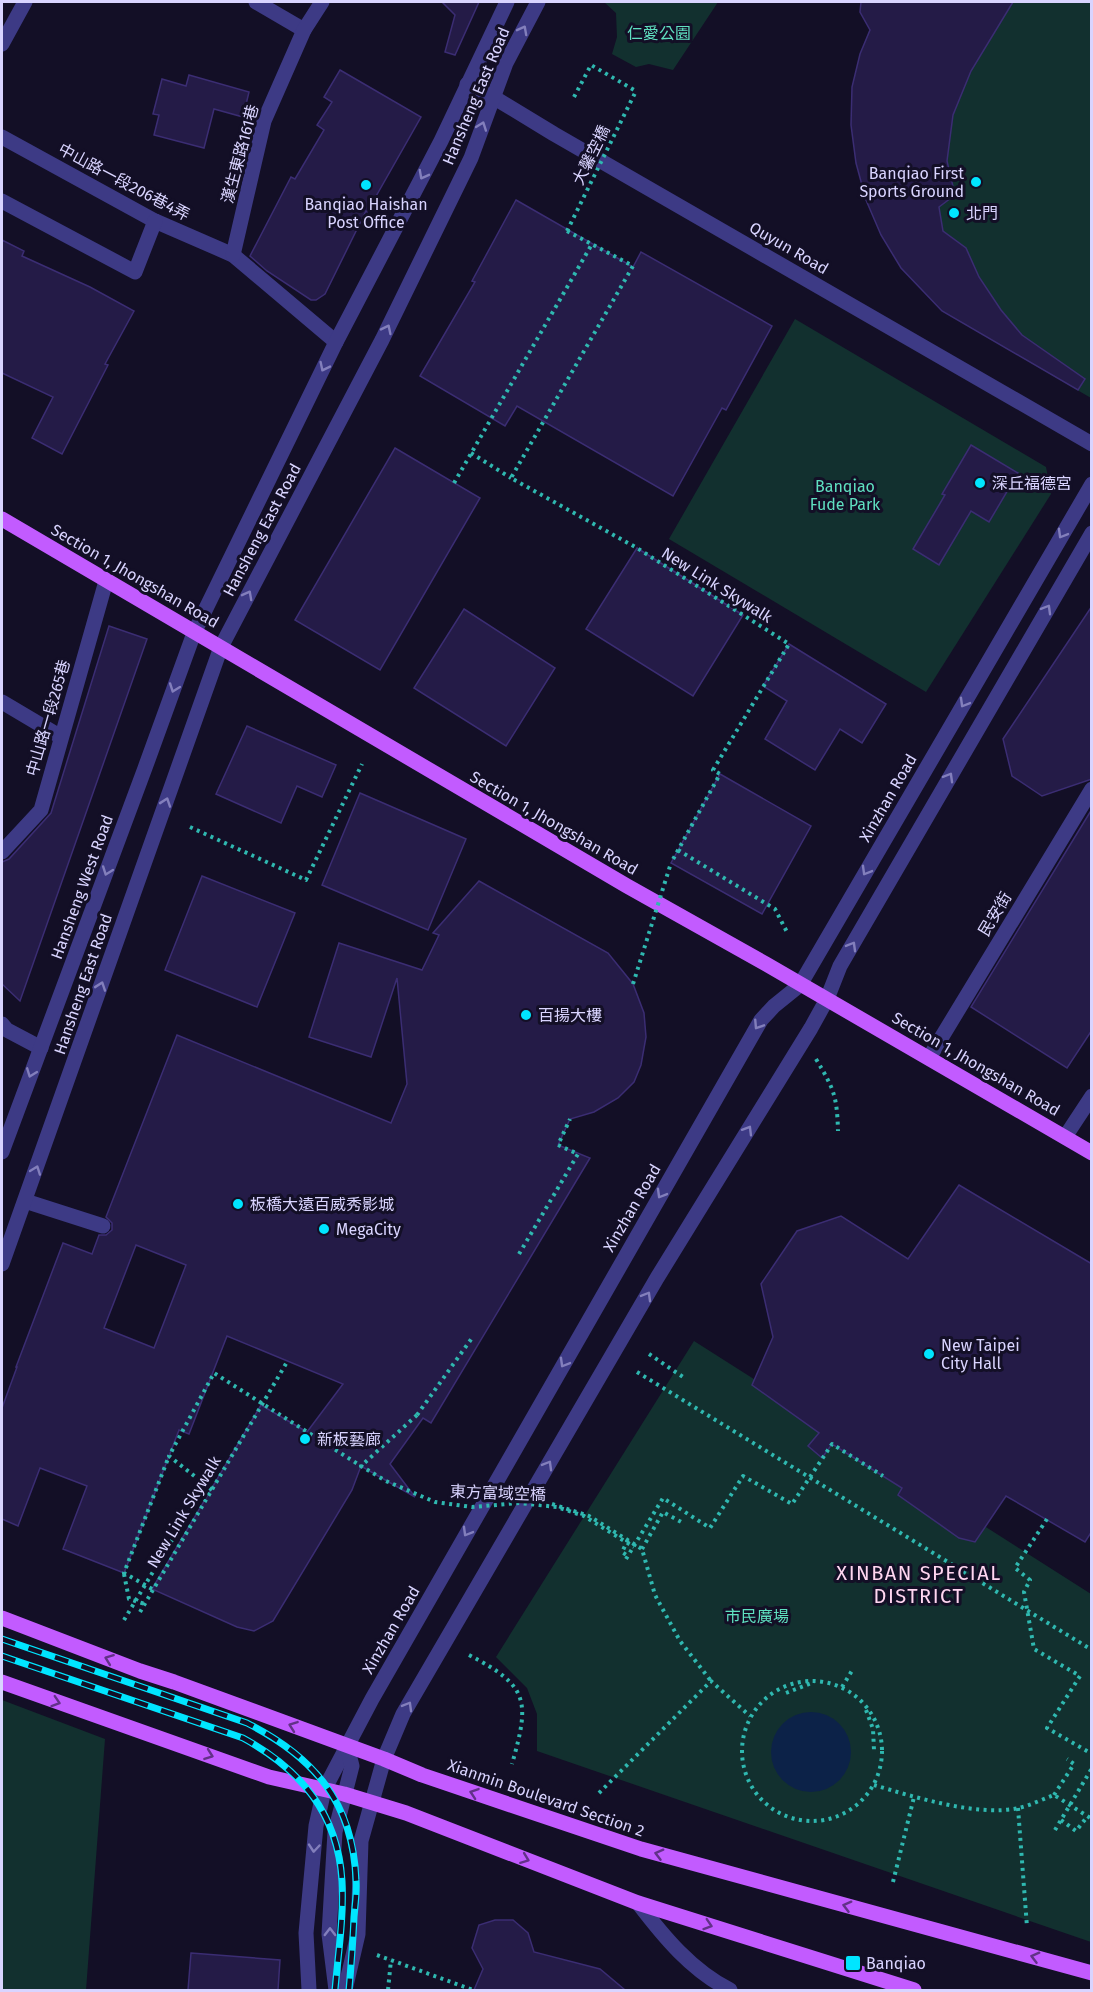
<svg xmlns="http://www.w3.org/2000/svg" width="1093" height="1992" font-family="'Fira Sans','Noto Sans TC',sans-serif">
<rect width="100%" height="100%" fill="#130f26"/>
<g fill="#12302f">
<path d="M604 2H718L673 70 649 64 636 67 612 54 617 37 616 13Z"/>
<path d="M862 2H1091V398L942 311 901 268 881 235 866 200 856 163 851 125 852 87 860 54 871 26 860 12Z"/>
<path d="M795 319 1046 467 1051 494 926 692 669 539Z"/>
<path d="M694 1341 1091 1594V1942L537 1751V1714L527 1688 496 1657Z"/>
<path d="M2 1700 105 1739 86 1990H2Z"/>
</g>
<circle fill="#0c2248" cx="811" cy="1752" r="40"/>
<g fill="#241b47" stroke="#3b2d73" stroke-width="1.5" fill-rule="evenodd">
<path d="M442 2H479L455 55 445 52 455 15Z"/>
<path d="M861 2H1013L971 71 953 115 947 161 955 195 939 207 943 231 966 248 979 277 1001 310 1022 335 1085 379 1078 390 942 311 901 268 881 235 866 200 856 163 851 125 852 87 860 54 870 30 860 12Z"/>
<path d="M340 70 421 117 367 212 366 211 325 294 316 300H311L267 271 250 256 291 177 295 179 324 130 317 125 332 102 324 97Z"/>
<path d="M189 75 249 92 243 117 214 109 204 148 154 135 159 115 153 114 162 79 186 86Z"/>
<path d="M516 200 633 267 641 252 772 326 726 410 722 408 673 496 517 406 505 426 420 376 475 282 472 281Z"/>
<path d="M2 240 24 251 22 256 90 287 134 311 105 364 108 365 62 454 32 438 53 397 2 373Z"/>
<path d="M971 445 1018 473 989 522 971 511 939 565 913 549 945 495 942 494Z"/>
<path d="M395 448 480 498 380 670 295 620Z"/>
<path d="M637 548 743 615 693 696 586 629Z"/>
<path d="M1092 606V779L1042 796 1012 776 1003 739Z"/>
<path d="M464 609 555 668 506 746 414 688Z"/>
<path d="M109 626 147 639 20 1001 2 984V862L9 859 51 813Z"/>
<path d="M789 644 886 704 862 743 840 729 815 770 765 739 787 701 763 686Z"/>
<path d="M247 726 336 765 322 797 297 786 281 823 216 794Z"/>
<path d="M720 774 811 826 762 914 671 863Z"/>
<path d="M360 793 466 839 428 930 322 885Z"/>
<path d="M1092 809V1030L1067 1068 971 1007Z"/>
<path d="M202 876 295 913 257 1007 165 970Z"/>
<path d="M479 881 608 953 633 984 644 1013 646 1037 641 1065 634 1082 618 1098 594 1112 570 1119 558 1145 590 1158 431 1423 423 1418 390 1464 415 1497 361 1466 352 1490 273 1621 254 1631 237 1627 152 1589 261 1405 307 1432 343 1384 227 1336 189 1434 179 1430 124 1573 63 1549 87 1486 40 1468 18 1526 2 1519V1408L17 1367H16L63 1243 92 1254 99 1235H106L112 1230V1223L106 1217 177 1035 391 1123 407 1084 397 978 371 1057 309 1037 339 943 422 970 439 935 433 933ZM136 1245 186 1265 154 1348 104 1328Z"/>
<path d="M959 1185 1092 1264V1531L1085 1542 1006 1496 975 1542 959 1538 898 1495 902 1488 832 1444 822 1458 808 1446 819 1433 752 1385 773 1337 761 1284 797 1231 841 1216 908 1259Z"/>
<path d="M495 1920H513L528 1933 534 1952 600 1969 625 1990H474L483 1969 472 1948 479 1925Z"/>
<path d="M191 1953 280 1960 278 1990H188Z"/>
</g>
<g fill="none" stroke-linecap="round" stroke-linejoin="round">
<g stroke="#2fb8b0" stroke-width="4" stroke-dasharray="3 4.5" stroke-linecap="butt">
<path d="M574 97 591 65 636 91"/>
<path d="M567 231 633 266 511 478 637 548 789 644 713 770 720 774 671 863"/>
<path d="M471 453 511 478"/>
<path d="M454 483 592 244"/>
<path d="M190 827 306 880 362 764"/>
<path d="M678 850 775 909 788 934"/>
<path d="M816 1059C834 1089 837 1096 838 1131"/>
<path d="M519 1254 578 1154 558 1145 570 1119"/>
<path d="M649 1354 686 1379"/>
<path d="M637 1372 1092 1650"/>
<path d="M417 1415 472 1338"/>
<path d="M196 1488 207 1497"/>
<path d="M212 1490 169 1456 214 1373 361 1466"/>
<path d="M552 1504 589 1516 642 1549 655 1595 680 1641 711 1681"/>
<path d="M628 1540 622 1552 628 1556"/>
<path d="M642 1549 663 1512 683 1523"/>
<path d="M140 1612 287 1362"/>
<path d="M124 1620 201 1492"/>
<path d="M469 1655C529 1686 530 1701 512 1764"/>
<circle cx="812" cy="1751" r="70"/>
<path d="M842 1687 853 1669"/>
<path d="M786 1693 814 1682"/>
<path d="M866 1710 873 1729 874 1750"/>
<path d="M874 1785C914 1797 978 1817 1019 1808 1031 1805 1043 1799 1054 1795L1092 1819"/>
<path d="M599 1793 711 1681 750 1716"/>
<path d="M1054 1795 1074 1764 1067 1759"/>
<path d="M1018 1808 1027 1927"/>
<path d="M1061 1820 1076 1831 1087 1817"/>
<path d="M893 1882 914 1797"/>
<path d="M377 1955 473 1990"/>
<path d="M388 1990 391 1960"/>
</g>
<g stroke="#3d3a85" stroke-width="15">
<path d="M256 2 304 30"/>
<path d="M2 44 25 2"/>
<path d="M467 84 493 97 554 134 1092 444"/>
<path d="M2 137 155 221 233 255 336 342"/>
<path d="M2 201 135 272 155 221"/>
<path d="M233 255 264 121 304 30 322 2"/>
<path d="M2 702 61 737"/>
<path d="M2 852 41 810 106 581"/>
<path d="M2 1024 7 1030 41 1048"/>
<path d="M929 1058 1092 789"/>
<path d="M1065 1137 1092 1096"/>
<path d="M2 1152 145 768 194 633 336 342 441 141 507 2"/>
<path d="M25 1201 103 1226"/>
<path d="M2 1264 221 647 382 340 471 158 506 63 538 2"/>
<path d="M638 1903C664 1937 691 1970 730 1990"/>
<path d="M309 1990 306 1933 316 1826 324 1790 372 1699 761 1020 774 1006 800 985 1092 484"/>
<path d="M336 1990 329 1934 335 1832 352 1766 347 1747"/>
<path d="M345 1990 358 1934 361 1841 384 1759 403 1714 657 1278 811 1028 827 999 840 966 1092 533"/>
</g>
<g stroke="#c25bff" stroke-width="15">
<path d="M2 519 627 886 766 964 1092 1153"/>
<path d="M2 1618 140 1671 174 1682 384 1759 422 1775 641 1849 1092 1973"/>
<path d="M2 1682 269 1777 344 1794 406 1813 638 1903 914 1990"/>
</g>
<g stroke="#00e5ff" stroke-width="7">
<g id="rail">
<path d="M2 1639 247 1723C314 1757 353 1802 356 1880 357 1892 355 1905 354 1917 353 1941 351 1966 349 1990"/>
<path d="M2 1656 243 1738C300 1769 338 1813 342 1881 344 1917 338 1955 335 1990"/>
</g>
</g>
<use href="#rail" stroke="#130f26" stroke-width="4.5" stroke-dasharray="14" stroke-linecap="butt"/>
<g stroke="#2fb8b0" stroke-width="4" stroke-dasharray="3 4.5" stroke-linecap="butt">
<path d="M567 231 636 91"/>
<path d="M633 984 671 863"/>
<path d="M417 1415 361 1466 386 1481 435 1502 472 1507 519 1503 557 1507 584 1516 634 1547"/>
<path d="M1047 1519 1015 1568 1030 1580 1024 1592 1034 1649 1080 1676 1047 1728 1092 1754"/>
<path d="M626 1559 663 1498 710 1528 743 1476 792 1504 832 1444 883 1476"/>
<path d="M124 1574 129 1599 145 1604"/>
<path d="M152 1589 124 1573 169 1456"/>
<path d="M1055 1830 1092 1768"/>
</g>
</g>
<defs><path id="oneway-chevron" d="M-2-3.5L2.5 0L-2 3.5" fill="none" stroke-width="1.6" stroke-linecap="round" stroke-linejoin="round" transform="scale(1.5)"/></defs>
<g stroke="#837fbc">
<use href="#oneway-chevron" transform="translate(523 30) rotate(-62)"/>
<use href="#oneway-chevron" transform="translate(482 126) rotate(-70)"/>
<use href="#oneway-chevron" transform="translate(423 175) rotate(118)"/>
<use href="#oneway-chevron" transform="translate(387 329) rotate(-64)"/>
<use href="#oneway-chevron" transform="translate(324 367) rotate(116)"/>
<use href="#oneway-chevron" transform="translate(1062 534) rotate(120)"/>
<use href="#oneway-chevron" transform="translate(248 595) rotate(-62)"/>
<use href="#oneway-chevron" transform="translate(1047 609) rotate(-60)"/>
<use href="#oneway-chevron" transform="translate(174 688) rotate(110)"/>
<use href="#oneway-chevron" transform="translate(964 703) rotate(120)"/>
<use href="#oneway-chevron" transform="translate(949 777) rotate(-60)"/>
<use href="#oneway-chevron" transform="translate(166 802) rotate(-71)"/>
<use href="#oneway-chevron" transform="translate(107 871) rotate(110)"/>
<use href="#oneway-chevron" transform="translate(866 871) rotate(120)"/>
<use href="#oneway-chevron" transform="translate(852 946) rotate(-60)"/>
<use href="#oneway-chevron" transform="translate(101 986) rotate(-71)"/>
<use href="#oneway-chevron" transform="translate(758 1025) rotate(123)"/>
<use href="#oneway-chevron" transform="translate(31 1073) rotate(111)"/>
<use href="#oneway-chevron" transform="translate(748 1130) rotate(-59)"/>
<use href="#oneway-chevron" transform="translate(36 1170) rotate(-70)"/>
<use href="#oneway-chevron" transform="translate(661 1194) rotate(120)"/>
<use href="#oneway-chevron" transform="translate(647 1296) rotate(-60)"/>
<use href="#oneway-chevron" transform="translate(564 1363) rotate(120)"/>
<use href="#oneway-chevron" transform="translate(548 1465) rotate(-60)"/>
<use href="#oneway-chevron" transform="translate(467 1532) rotate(120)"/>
<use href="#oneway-chevron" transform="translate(408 1706) rotate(-60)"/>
<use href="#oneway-chevron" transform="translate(314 1848) rotate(95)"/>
<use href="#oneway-chevron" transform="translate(330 1932) rotate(-90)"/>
</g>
<g stroke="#623188">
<use href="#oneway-chevron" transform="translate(109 1659) rotate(-159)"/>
<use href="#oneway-chevron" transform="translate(56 1702) rotate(18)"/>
<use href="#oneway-chevron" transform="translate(293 1726) rotate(-160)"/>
<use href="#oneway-chevron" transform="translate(209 1755) rotate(20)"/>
<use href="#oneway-chevron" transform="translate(474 1793) rotate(-161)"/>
<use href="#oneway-chevron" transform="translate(659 1854) rotate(-165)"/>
<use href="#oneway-chevron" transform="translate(525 1859) rotate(21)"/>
<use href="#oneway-chevron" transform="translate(847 1906) rotate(-165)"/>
<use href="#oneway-chevron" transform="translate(708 1925) rotate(18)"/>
<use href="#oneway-chevron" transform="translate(1035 1957) rotate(-165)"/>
</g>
<g fill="#00e5ff" stroke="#130f26" stroke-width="2">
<circle cx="976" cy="182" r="6"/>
<circle cx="366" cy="185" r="6"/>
<circle cx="954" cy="213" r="6"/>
<circle cx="980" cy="483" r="6"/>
<circle cx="526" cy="1015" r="6"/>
<circle cx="238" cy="1204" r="6"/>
<circle cx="324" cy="1229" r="6"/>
<circle cx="929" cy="1354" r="6"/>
<circle cx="305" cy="1439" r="6"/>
<rect x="845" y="1955" width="16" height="16" rx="3"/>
</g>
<g text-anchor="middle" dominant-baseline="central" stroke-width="6" stroke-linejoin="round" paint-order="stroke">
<g font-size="16" fill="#5fe0c0" stroke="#130f26">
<text x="659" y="33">仁愛公園</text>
<text x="845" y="486">Banqiao<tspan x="845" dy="18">Fude Park</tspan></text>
<text x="757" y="1616">市民廣場</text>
</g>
<g font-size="16" fill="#d9d4ff" stroke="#130f26">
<text transform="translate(476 96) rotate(-67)">Hansheng East Road</text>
<text transform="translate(240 154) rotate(-75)">漢生東路161巷</text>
<text transform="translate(591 155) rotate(-64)">大馨空橋</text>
<text transform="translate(124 182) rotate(28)">中山路一段206巷4弄</text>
<text transform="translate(789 248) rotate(30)">Quyun Road</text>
<text transform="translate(262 530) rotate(-62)">Hansheng East Road</text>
<text transform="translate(135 576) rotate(30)">Section 1, Jhongshan Road</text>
<text transform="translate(717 585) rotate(32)">New Link Skywalk</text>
<text transform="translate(48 718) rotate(-74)">中山路一段265巷</text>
<text transform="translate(888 798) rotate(-60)">Xinzhan Road</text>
<text transform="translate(554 823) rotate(30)">Section 1, Jhongshan Road</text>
<text transform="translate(82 887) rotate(-70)">Hansheng West Road</text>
<text transform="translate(995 914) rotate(-59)">民安街</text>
<text transform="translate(83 984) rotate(-71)">Hansheng East Road</text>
<text transform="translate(976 1064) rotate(30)">Section 1, Jhongshan Road</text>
<text transform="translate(632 1208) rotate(-60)">Xinzhan Road</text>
<text transform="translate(498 1493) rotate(2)">東方富域空橋</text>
<text transform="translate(184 1512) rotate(-59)">New Link Skywalk</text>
<text transform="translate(391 1630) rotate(-60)">Xinzhan Road</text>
<text transform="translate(546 1798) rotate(19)">Xianmin Boulevard Section 2</text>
</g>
<g font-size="16" fill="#d9d4ff" stroke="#130f26" text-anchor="start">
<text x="964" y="173" text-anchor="end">Banqiao First<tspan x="964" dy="18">Sports Ground</tspan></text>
<text x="366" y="204" text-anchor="middle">Banqiao Haishan<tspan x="366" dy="18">Post Office</tspan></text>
<text x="966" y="213">北門</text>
<text x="992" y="483">深丘福德宮</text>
<text x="538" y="1015">百揚大樓</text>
<text x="250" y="1204">板橋大遠百威秀影城</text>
<text x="336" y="1229">MegaCity</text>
<text x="941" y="1345">New Taipei<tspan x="941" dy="18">City Hall</tspan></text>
<text x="317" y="1439">新板藝廊</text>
<text x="866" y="1963">Banqiao</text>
</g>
<g font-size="20" letter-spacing="1.5" fill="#ffd6f0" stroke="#130f26">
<text x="919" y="1573">XINBAN SPECIAL<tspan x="919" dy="23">DISTRICT</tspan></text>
</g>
</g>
<rect width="1093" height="1992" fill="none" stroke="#d9d4ff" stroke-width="6"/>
</svg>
